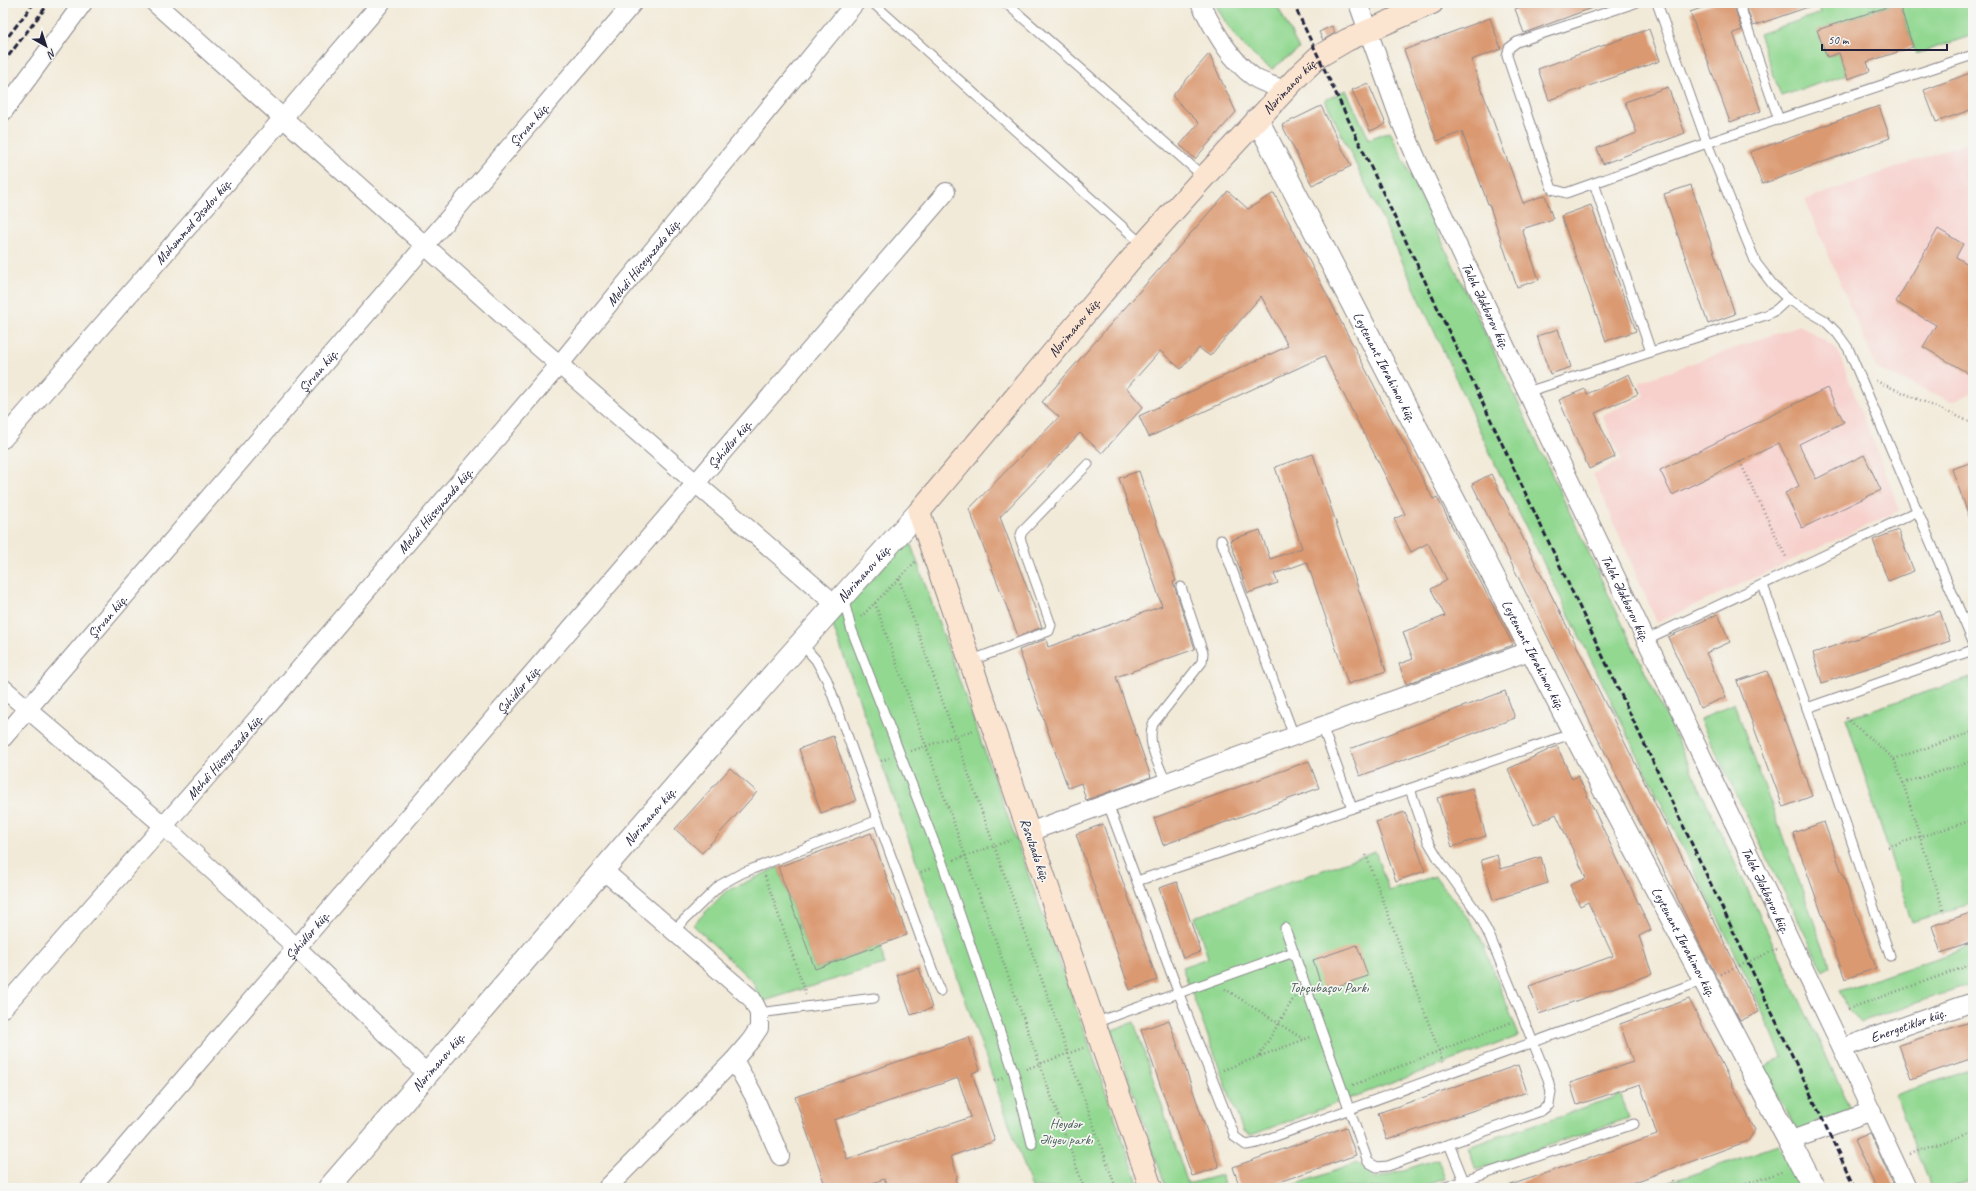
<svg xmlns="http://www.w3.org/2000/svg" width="1976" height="1191" font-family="Caveat,sans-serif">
<rect width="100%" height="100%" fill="#f6f6f2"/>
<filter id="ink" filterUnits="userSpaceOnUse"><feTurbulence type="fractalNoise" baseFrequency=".025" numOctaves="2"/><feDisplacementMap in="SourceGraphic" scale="8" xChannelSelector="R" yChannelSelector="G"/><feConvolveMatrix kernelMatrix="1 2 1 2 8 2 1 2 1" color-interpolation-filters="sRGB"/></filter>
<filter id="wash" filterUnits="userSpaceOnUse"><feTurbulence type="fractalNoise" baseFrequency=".012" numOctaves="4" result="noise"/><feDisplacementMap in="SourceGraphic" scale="16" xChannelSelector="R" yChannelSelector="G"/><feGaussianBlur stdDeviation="0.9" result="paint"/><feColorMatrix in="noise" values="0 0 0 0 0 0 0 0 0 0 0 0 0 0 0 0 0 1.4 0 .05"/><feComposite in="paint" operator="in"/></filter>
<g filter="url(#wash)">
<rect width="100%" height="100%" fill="#f2ead8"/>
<g fill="#f7d0cc">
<path d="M1973 140V393L1951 401 1877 369 1805 200Z"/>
<path d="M1800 325 1837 349 1900 510 1657 623 1593 474 1622 460 1602 415 1644 397 1639 382Z"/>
</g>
<g fill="#92d891" stroke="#5a7d66">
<path d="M1215 3H1276L1299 49 1272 69C1246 53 1228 30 1215 3Z"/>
<path d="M1818 3H1897L1818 30 1827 57 1839 53 1846 75 1781 96 1759 34 1821 13Z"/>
<path d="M1899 3H1973V35L1916 54Z"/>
<path d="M1346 90 1369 139 1390 131 1851 1109 1797 1131 1762 1068 1782 1057 1751 986 1496 466 1397 250 1325 100Z"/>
<path d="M909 539 1140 1188H1032L832 623Z"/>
<path d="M1973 677V903L1912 923 1846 718Z"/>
<path d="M1734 703 1830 966 1823 971 1700 720Z"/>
<path d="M1375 851 1389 891 1435 876 1471 922 1481 939 1519 1036 1251 1135 1243 1131 1182 967 1208 958 1195 917Z"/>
<path d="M778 867 815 969 881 945 884 964 761 1002 753 982 693 925 725 892Z"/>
<path d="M1973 946V983L1861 1022 1848 1009 1840 991Z"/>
<path d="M1134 1022 1188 1184 1221 1175 1225 1188H1166L1112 1030Z"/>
<path d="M1973 1069V1180L1950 1188H1932L1895 1095Z"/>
<path d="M1621 1095 1629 1118 1476 1170 1468 1147Z"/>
<path d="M1778 1145 1800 1188H1653Z"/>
<path d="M1438 1159 1445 1179 1418 1188H1285L1357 1163 1375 1179Z"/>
</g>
<g id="blocks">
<g fill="#da9971" fill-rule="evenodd">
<path d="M1532 3H1603V4L1524 33 1515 9Z"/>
<path d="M1716 3H1733L1742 30 1733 33 1761 111 1730 122 1690 12Z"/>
<path d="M1745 3H1813L1814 5 1753 26Z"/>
<path d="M1899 3 1913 47 1867 62 1870 71 1848 79 1839 53 1827 57 1817 30Z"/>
<path d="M1490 18 1501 49 1471 60 1523 203 1545 195 1553 219 1522 229 1539 280 1517 287 1489 204H1488L1462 132 1437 141 1404 50Z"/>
<path d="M1332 26 1335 33 1323 40 1319 32Z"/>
<path d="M1649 29 1660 61 1549 100 1538 69Z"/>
<path d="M1209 54 1236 112 1195 159 1180 145 1199 123 1172 96Z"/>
<path d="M1973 72V109L1936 122 1924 90Z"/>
<path d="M1368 83 1386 124 1370 131 1352 90Z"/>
<path d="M1668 87 1685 133 1603 164 1597 148 1637 133 1625 102Z"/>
<path d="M1321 106 1351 166 1312 185 1282 125Z"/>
<path d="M1879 106 1890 138 1762 184 1750 152Z"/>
<path d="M1691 185 1735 314 1708 324 1664 194Z"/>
<path d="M1228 191 1248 209 1274 193 1433 499 1437 497 1513 645 1406 684 1399 664 1413 659 1403 632 1445 616 1431 589 1447 580 1428 543 1411 552 1394 519 1405 514 1324 356 1149 437 1139 416 1288 346 1261 296 1210 356 1199 348 1181 369 1160 351 1127 388 1143 407 1102 453 1080 433 1000 517 1042 627 1018 636 969 509 1059 417 1042 402Z"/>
<path d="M1591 205 1636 331 1606 341 1561 216Z"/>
<path d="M1938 229 1963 244 1956 257 1973 267V376L1923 347 1936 325 1896 302Z"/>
<path d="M1558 329 1571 367 1550 374 1537 336Z"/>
<path d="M1629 374 1638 394 1595 413 1615 457 1589 469 1559 400 1585 389 1587 394Z"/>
<path d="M1827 388 1844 422 1799 444 1816 479 1864 455 1881 490 1802 528 1785 493 1799 486 1779 443 1672 495 1660 470Z"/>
<path d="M1313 454 1386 671 1348 684 1307 562 1274 574 1278 583 1248 593 1230 540 1260 530 1270 559 1302 548 1275 467Z"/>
<path d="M1973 462V522H1971L1952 469Z"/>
<path d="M1139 471 1176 581 1173 582 1195 649 1116 677 1151 777 1086 800 1081 783 1068 788 1019 650 1046 639 1048 647 1162 606 1119 478Z"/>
<path d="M1491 474 1759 1012 1740 1021 1702 948 1472 484Z"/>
<path d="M1898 530 1914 571 1888 581 1873 540Z"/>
<path d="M1940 611 1950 641 1822 683 1813 653Z"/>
<path d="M1718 614 1730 642 1706 653 1726 697 1700 708 1668 637Z"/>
<path d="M1767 671 1812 796 1783 807 1737 681Z"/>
<path d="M1505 691 1515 718 1360 776 1350 749Z"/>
<path d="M833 736 856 801 821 813 799 749Z"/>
<path d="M1557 746 1572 779 1578 776 1651 930 1639 936 1652 974 1539 1014 1529 986 1613 956 1588 902 1580 906 1570 885 1586 878 1556 814 1534 825 1508 769Z"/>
<path d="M1309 761 1319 788 1163 845 1154 818Z"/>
<path d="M730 768 757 792 702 853 675 829Z"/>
<path d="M1472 788 1486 836 1452 847 1437 798Z"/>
<path d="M1405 812 1425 871 1396 881 1376 822Z"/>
<path d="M1824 822 1876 968 1845 979 1793 833Z"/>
<path d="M1103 824 1157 980 1130 990 1076 834Z"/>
<path d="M871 833 907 935 815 969 778 867Z"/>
<path d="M1497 855 1501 869 1541 857 1548 883 1493 900 1481 860Z"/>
<path d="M1177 882 1201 952 1183 958 1159 888Z"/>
<path d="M1973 912V942L1941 953 1932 926Z"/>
<path d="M1357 945 1368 976 1323 991 1313 960Z"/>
<path d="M919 968 932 1008 911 1015 897 975Z"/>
<path d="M1689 999 1755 1130 1748 1141 1618 1188H1508V1186L1657 1135 1640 1084 1577 1105 1570 1083 1633 1062 1620 1024Z"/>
<path d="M1169 1020 1219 1167 1192 1176 1141 1030Z"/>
<path d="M1973 1021V1058L1911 1079 1899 1045Z"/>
<path d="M969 1037 980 1070 972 1073 995 1141 951 1156 957 1175 955 1188H887L884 1179 858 1188H826L795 1097ZM958 1078 971 1117 847 1159 834 1120Z"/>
<path d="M1518 1065 1527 1092 1387 1140 1378 1113Z"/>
<path d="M1346 1127 1356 1155 1262 1188H1240L1233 1167Z"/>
<path d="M1870 1133 1895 1188H1876L1854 1140Z"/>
</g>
</g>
</g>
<g filter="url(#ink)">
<use href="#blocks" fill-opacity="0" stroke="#8a868a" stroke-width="1"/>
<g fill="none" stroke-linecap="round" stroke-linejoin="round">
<g stroke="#8a868a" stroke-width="11">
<g id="service">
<path d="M873 3 1143 245"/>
<path d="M1006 3 1204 177"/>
<path d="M1635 3 1517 42 1509 48 1507 56 1552 189 1566 193 1707 143 1973 55"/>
<path d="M1657 3 1707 143 1756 263 1773 285 1788 299 1824 320 1837 333 1848 348 1973 642"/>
<path d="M1739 3 1779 120"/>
<path d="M1594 183 1651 352"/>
<path d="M1527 392 1766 315 1776 310 1788 299"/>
<path d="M1221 540 1294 736"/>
<path d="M1763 585 1807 708 1890 956"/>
<path d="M843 597 851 628 943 865 1014 1073 1032 1144"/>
<path d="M1647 639 1918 511"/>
<path d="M801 643 816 660 827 680 940 991"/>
<path d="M970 661 1049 631 1051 625 1020 538 1022 532 1088 464"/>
<path d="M1807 708 1973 650"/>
<path d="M1322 726 1352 808"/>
<path d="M1166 783C1159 764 1146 743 1153 724L1202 662 1203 653 1181 587"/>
<path d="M1108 804 1179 994 1235 1137 1246 1145 1257 1143 1704 980"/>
<path d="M1137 881 1574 733"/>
<path d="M1285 928 1368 1162 1377 1167 1388 1166 1541 1111 1549 1105 1551 1092 1548 1079 1490 937 1479 915 1438 858 1428 841 1410 789"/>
<path d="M673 931 720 885 742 873 878 820"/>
<path d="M759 1013 874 998"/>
<path d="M1094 1023 1294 952"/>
<path d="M1449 1144 1464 1181"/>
<path d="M1443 1188 1634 1124"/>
</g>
</g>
<g stroke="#8a868a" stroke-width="20">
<g id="minor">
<path d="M155 3 509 321 835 604"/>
<path d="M1200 3C1215 31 1229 59 1255 78 1263 83 1275 86 1284 90"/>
<path id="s1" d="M1358 3 1400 120 1418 162 1527 392 1842 1048 1907 1188"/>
<path d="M3 112 83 3"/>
<path id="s2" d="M3 439 283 118 381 3"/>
<path d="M3 688 164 826 297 948 428 1075"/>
<path id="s3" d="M3 738 633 3"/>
<path d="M1029 832 1532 650"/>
<path d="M603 870 752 999 759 1013V1028L751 1040 734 1060 607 1188"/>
<path id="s4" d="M3 1008 227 754 559 365 855 3"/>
<path id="s5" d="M1842 1048 1973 1002"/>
<path d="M734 1060 753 1094 780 1156"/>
<path d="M1789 1141 1872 1111"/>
<path id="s6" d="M90 1188 946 192"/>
</g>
</g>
<g stroke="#8a868a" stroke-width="24">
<g id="tertiary">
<path id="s7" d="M1257 119 1582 748 1814 1188"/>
<path id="s8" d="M329 1188C525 962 717 733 919 512"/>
</g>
</g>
<g stroke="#8a868a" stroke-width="24">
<g id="secondary">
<path id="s9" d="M1151 1188 919 512 1143 245 1204 177 1300 74 1318 57 1347 40 1432 3"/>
</g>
</g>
<g stroke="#8a868a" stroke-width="2.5" stroke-dasharray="1 3" stroke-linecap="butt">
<path d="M1876 381 1973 423"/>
<path d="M1740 462 1787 559"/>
<path d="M899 579 1116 1188"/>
<path d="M875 603 1084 1188"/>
<path d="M861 617 916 561"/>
<path d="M1846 718 1894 759 1903 783 1944 912"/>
<path d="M911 751 974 730"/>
<path d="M1894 759 1973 732"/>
<path d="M881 761 889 758"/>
<path d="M1903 783 1973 761"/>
<path d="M1888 847 1973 820"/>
<path d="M1366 855 1443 1062"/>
<path d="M954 860 1011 840"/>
<path d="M921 872 932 868"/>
<path d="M765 876 806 994"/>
<path d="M1721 974 1777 949"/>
<path d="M1225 989 1303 1039"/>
<path d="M1848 1009 1973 964"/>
<path d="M1259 1056 1295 996"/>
<path d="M1026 1069 1083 1048"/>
<path d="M1223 1070 1311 1037"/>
<path d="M994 1081 1003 1078"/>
<path d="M1353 1085 1512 1022"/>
<path d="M1910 1154 1973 1132"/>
<path d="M1673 1181 1675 1188"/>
<path d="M1735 1188 1784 1171"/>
</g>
<use href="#service" stroke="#fff" stroke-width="9"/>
<use href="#minor" stroke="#fff" stroke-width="18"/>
<use href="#tertiary" stroke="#fff" stroke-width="22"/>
<use href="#secondary" stroke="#fce5d0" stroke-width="22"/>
<g stroke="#22223b" stroke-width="3" stroke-dasharray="6 3" stroke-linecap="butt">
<path d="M1293 3 1855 1188"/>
<path d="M3 43 34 3"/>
<path d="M3 63 49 3"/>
</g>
</g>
</g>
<g text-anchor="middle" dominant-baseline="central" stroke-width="3.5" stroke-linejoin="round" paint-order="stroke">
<g font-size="14" fill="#22223b" stroke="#f6f6f2">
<text stroke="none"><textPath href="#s9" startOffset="1280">Nərimanov küç.</textPath></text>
<text stroke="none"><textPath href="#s3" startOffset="808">Şirvan küç.</textPath></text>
<text stroke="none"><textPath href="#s2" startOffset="289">Məhəmməd Əsədov küç.</textPath></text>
<text stroke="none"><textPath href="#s4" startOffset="983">Mehdi Hüseynzadə küç.</textPath></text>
<text stroke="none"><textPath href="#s1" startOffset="329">Taleh Ələkbərov küç.</textPath></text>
<text stroke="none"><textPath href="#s9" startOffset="956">Nərimanov küç.</textPath></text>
<text stroke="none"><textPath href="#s7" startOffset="279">Leytenant Ibrahimov küç.</textPath></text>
<text stroke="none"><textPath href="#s3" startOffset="484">Şirvan küç.</textPath></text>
<text stroke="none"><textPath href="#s6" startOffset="981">Şəhidlər küç.</textPath></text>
<text stroke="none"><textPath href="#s4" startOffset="659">Mehdi Hüseynzadə küç.</textPath></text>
<text stroke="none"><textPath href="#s8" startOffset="815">Nərimanov küç.</textPath></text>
<text stroke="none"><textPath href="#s1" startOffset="653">Taleh Ələkbərov küç.</textPath></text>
<text stroke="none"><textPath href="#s3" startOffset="160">Şirvan küç.</textPath></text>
<text stroke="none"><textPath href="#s7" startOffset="603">Leytenant Ibrahimov küç.</textPath></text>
<text stroke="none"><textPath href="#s6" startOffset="657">Şəhidlər küç.</textPath></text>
<text stroke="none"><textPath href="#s4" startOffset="335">Mehdi Hüseynzadə küç.</textPath></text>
<text stroke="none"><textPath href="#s8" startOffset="491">Nərimanov küç.</textPath></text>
<text transform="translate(1035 850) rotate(71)">Rəsulzadə küç.</text>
<text stroke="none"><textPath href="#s1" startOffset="977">Taleh Ələkbərov küç.</textPath></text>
<text stroke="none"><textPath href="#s6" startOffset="333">Şəhidlər küç.</textPath></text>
<text stroke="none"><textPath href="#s7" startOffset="927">Leytenant Ibrahimov küç.</textPath></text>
<text stroke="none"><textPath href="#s5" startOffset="70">Energetiklər küç.</textPath></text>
<text stroke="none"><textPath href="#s8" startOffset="167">Nərimanov küç.</textPath></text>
</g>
<g font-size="14" fill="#445955" stroke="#f6f6f2">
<text x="1329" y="987">Topçubaşov Parkı</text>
<text x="1066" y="1123">Heydər<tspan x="1066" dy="16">Əliyev parkı</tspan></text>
</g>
</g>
<rect width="1976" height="1191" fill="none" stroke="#f6f6f2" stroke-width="16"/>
<g transform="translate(46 46) rotate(141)" stroke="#f6f6f2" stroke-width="3" paint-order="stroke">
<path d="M0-3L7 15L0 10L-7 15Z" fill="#22223b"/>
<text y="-6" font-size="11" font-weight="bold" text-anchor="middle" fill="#22223b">N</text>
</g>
<path d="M1822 44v6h125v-6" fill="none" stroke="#22223b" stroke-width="2"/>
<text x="1828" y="44" font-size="12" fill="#22223b" stroke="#f6f6f2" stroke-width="3" paint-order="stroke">50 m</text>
</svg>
